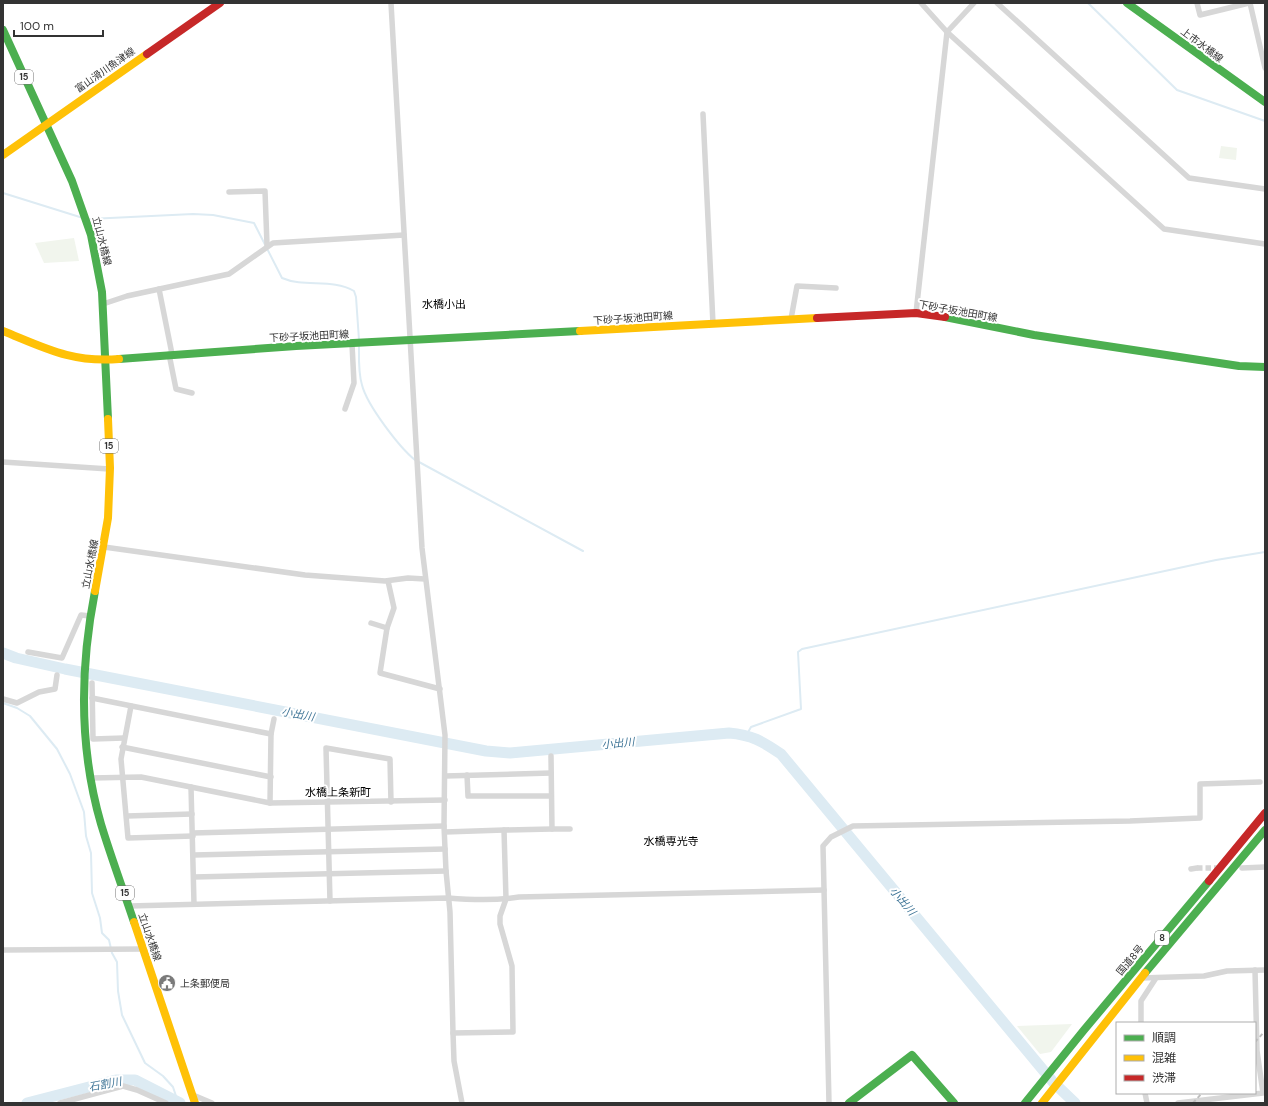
<svg xmlns="http://www.w3.org/2000/svg" width="1268" height="1106" font-family="'DM Sans','Noto Sans JP',sans-serif">
<rect width="100%" height="100%" fill="#fff"/>
<g fill="#f1f5ed">
<path d="M1221 146 1237 148 1236 160 1219 158Z"/>
<path d="M74 238 79 261 44 263 35 243Z"/>
<path d="M1072 1024 1051 1052 1040 1054 1017 1026Z"/>
</g>
<g fill="none" stroke-linecap="round" stroke-linejoin="round">
<g stroke="#ddebf3" stroke-width="2">
<path d="M1088 3 1177 90 1265 121"/>
<path d="M3 193 83 218"/>
<path d="M89 219 193 214 213 215 254 223 282 278C305 288 332 278 354 291L356 297 359 340"/>
<path d="M359 344C359 357 358 372 362 385 367 405 399 447 415 460"/>
<path d="M419 462 583 551"/>
<path d="M3 703 17 708 30 716 57 749 70 774 84 812 86 836 91 853 92 893 100 918 102 933 109 940 112 953 117 962 118 991 122 1015 145 1063 163 1076 173 1087 178 1102"/>
<path d="M747 734 751 727 801 709 798 652 802 649 1216 560 1265 552"/>
</g>
<g stroke="#ddebf3" stroke-width="11">
<path d="M3 653 16 658 65 669 486 751 510 753 729 733C752 735 762 741 781 754L1053 1082 1075 1103"/>
<path d="M27 1103 116 1080H135L180 1103"/>
</g>
<path stroke="#d6d6d6" stroke-width="5.5" stroke-dasharray="5.5 3" stroke-linecap="butt" d="M1197 868H1220"/>
<g stroke="#d7d7d7" stroke-width="5.5">
<path d="M391 3 422 548 445 735 444 826 446 871 450 912 453 1033 454 1061 462 1103"/>
<path d="M921 3 947 32 1164 229 1265 244"/>
<path d="M997 3 1189 178 1265 189"/>
<path d="M1197 3 1200 15 1249 3"/>
<path d="M1250 3 1265 68"/>
<path d="M703 114 713 324"/>
<path d="M229 192 265 191 267 245"/>
<path d="M159 289 172 354"/>
<path d="M103 304 127 296 229 274 273 243 404 235"/>
<path d="M916 313 947 32 974 3"/>
<path d="M791 319 797 286 836 288"/>
<path d="M169 354 176 389 192 393"/>
<path d="M345 409 354 383 352 344"/>
<path d="M3 462 109 469"/>
<path d="M104 547 305 575 385 581 408 578 425 579"/>
<path d="M371 623 387 628 394 608 388 581"/>
<path d="M387 628 380 673 440 689"/>
<path d="M28 652 62 658 81 615 90 616"/>
<path d="M92 683 93 739 124 738"/>
<path d="M92 698 271 734"/>
<path d="M3 699 17 703 39 692 55 689 57 675"/>
<path d="M131 706 121 759 128 838 193 836"/>
<path d="M122 747 271 777"/>
<path d="M551 756 552 829H570"/>
<path d="M467 775 468 796H551"/>
<path d="M445 776 551 773"/>
<path d="M91 778 141 777 270 803 445 800"/>
<path d="M191 787 194 904"/>
<path d="M270 803 271 734 274 719"/>
<path d="M127 816 192 814"/>
<path d="M445 832 504 830"/>
<path d="M193 833 444 826"/>
<path d="M194 855 445 849"/>
<path d="M1242 868 1265 867"/>
<path d="M1191 869 1197 868"/>
<path d="M194 877 446 871"/>
<path d="M330 901 326 748 390 759 391 802"/>
<path d="M129 906 448 898C472 900 495 901 519 897L824 890"/>
<path d="M3 950 143 949"/>
<path d="M1141 978 1204 976 1227 971 1265 970"/>
<path d="M1141 1023V1001L1156 978"/>
<path d="M453 1033 513 1032 512 966 500 924V916L506 899 504 830 552 829"/>
<path d="M1145 1093 1147 1103"/>
<path d="M193 1095 212 1103"/>
<path d="M60 1103 123 1086 137 1090 166 1103"/>
<path d="M829 1103 823 846 831 837 853 826 1130 821 1200 818V784L1260 782"/>
<path d="M1178 1103 1263 1093 1257 1051 1255 970"/>
</g>
<g stroke="#4caf50" stroke-width="8">
<path d="M1127 3 1265 102"/>
<path d="M3 30 72 181 91 235 102 292 108 419"/>
<path d="M945 317 1034 335 1239 366 1265 367"/>
<path d="M119 359 296 346 580 331"/>
<path d="M95 591C80 668 79 748 101 824 111 857 123 889 134 922"/>
<path d="M1145 973 1265 830"/>
<path d="M849 1103 912 1055 954 1103"/>
<path d="M1025 1103 1084 1030 1209 881"/>
</g>
<g stroke="#ffc107" stroke-width="8">
<path d="M3 155 147 54"/>
<path d="M3 331C45 348 72 363 119 359"/>
<path d="M580 331 817 318"/>
<path d="M95 591 108 518 110 468 108 419"/>
<path d="M134 922 195 1103"/>
<path d="M1042 1103 1145 973"/>
</g>
<g stroke="#c62828" stroke-width="8">
<path d="M147 54 220 3"/>
<path d="M817 318 916 313 945 317"/>
<path d="M1209 881 1265 813"/>
</g>
<g stroke="#bebebe" stroke-width="2" stroke-dasharray="4 3" stroke-linecap="butt">
<path d="M1255 1042 1265 1031"/>
<path d="M1193 1103 1202 1093"/>
</g>
</g>
<defs>
<g id="civic-disc" transform="scale(0.9)"><circle r="9.5" fill="#7a7a7a" stroke="#fff"/><path d="M-.6-6.5H3V-4.5H.6V-3L4-1V1h2V6H-6V1h2V-1L-.6-3ZM-1.2 2.5V6h2.4V2.5Z" fill="#fff"/></g>
</defs>
<g fill-rule="evenodd">
<use href="#civic-disc" x="167" y="983"/>
</g>
<g text-anchor="middle" dominant-baseline="central" stroke-width="4" stroke-linejoin="round" paint-order="stroke">
<g fill="#fff" stroke="#707070" stroke-width="1">
<rect x="15" y="70" width="18" height="14" rx="3"/>
<rect x="100" y="439" width="18" height="14" rx="3"/>
<rect x="116" y="886" width="18" height="14" rx="3"/>
<rect x="1155" y="931" width="14" height="14" rx="3"/>
</g>
<g font-size="9" font-weight="bold" fill="#333">
<text x="24" y="77">15</text>
<text x="109" y="446">15</text>
<text x="125" y="893">15</text>
<text x="1162" y="938">8</text>
</g>
<g font-size="10" fill="#333" stroke="#fff">
<text transform="translate(1202 45) rotate(37)">上市水橋線</text>
<text transform="translate(105 70) rotate(-35)">富山滑川魚津線</text>
<text transform="translate(102 241) rotate(76)">立山水橋線</text>
<text transform="translate(958 311) rotate(10)">下砂子坂池田町線</text>
<text transform="translate(633 318) rotate(-4)">下砂子坂池田町線</text>
<text transform="translate(309 336) rotate(-3)">下砂子坂池田町線</text>
<text transform="translate(90 564) rotate(-79)">立山水橋線</text>
<text transform="translate(150 937) rotate(71)">立山水橋線</text>
<text transform="translate(1130 960) rotate(-50)">国道8号</text>
</g>
<g font-size="10" fill="#333" stroke="#fff" text-anchor="start">
<text x="180" y="983">上条郵便局</text>
</g>
<g font-size="11" fill="#000" stroke="#fff">
<text x="444" y="304">水橋小出</text>
<text x="338" y="792">水橋上条新町</text>
<text x="671" y="841">水橋専光寺</text>
</g>
<g font-size="11" font-style="italic" fill="#3f7597" stroke="#fff">
<text transform="translate(298 714) rotate(10)">小出川</text>
<text transform="translate(618 743) rotate(-5)">小出川</text>
<text transform="translate(903 901) rotate(50)">小出川</text>
<text transform="translate(105 1084) rotate(-11)">石割川</text>
</g>
</g>
<rect width="1268" height="1106" fill="none" stroke="#333333" stroke-width="8"/>
<rect x="1116" y="1022" width="140" height="72" fill="#ffffff" stroke="#adadad"/>
<rect x="1124" y="1035" width="20" height="6" fill="#4caf50" stroke="#adadad"/>
<text x="1152" y="1042" font-size="12" fill="#333333">順調</text>
<rect x="1124" y="1055" width="20" height="6" fill="#ffc107" stroke="#adadad"/>
<text x="1152" y="1062" font-size="12" fill="#333333">混雑</text>
<rect x="1124" y="1075" width="20" height="6" fill="#c62828" stroke="#adadad"/>
<text x="1152" y="1082" font-size="12" fill="#333333">渋滞</text>
<path d="M14 30v6h89v-6" fill="none" stroke="#333333" stroke-width="2"/>
<text x="20" y="30" font-size="12" fill="#333333" stroke="#ffffff" stroke-width="3" paint-order="stroke">100 m</text>
</svg>
